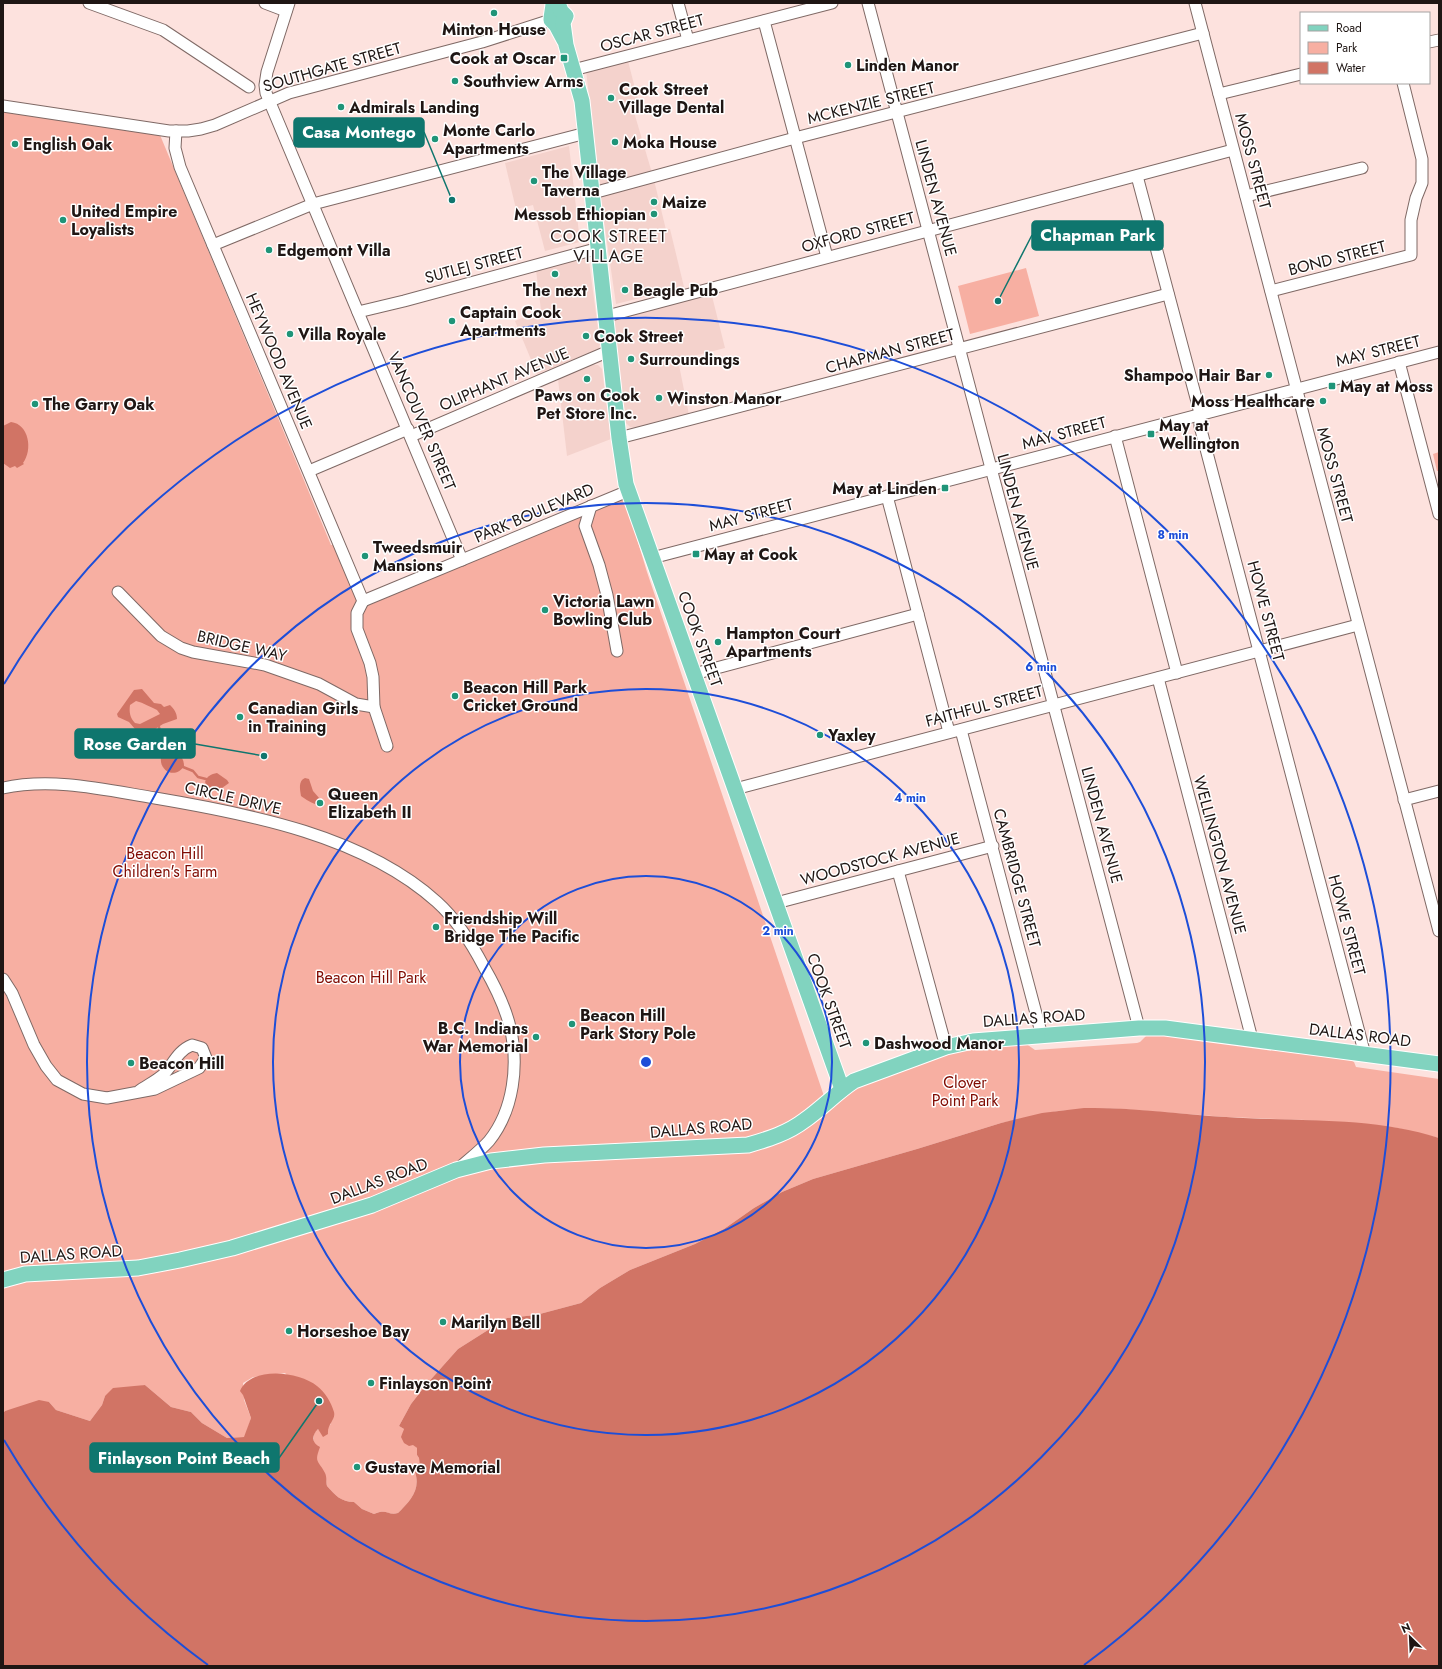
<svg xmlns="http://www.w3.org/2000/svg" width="1442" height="1669" font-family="Jost,sans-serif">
<rect width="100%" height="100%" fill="#fde2de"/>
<g fill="#f4d2cc">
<path d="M628 61 638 100 631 102 652 173 600 186 586 71Z"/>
<path d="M569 146 580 242 545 251 533 205 516 209 505 163Z"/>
<path d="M654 180 666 230 670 229 684 287 616 304 600 194Z"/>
<path d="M583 257 587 258 589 261 600 344 599 349 537 374 515 321 541 310 536 270Z"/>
<path d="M711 292 725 348 678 360 689 415 636 428 630 427 626 423 614 323 616 318Z"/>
<path d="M591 365H598L602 369 611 439 567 456 558 379Z"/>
</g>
<g fill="#f7afa2">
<path d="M3 112 160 135 331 545H333L358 603 369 605 622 498 631 519 647 572 828 1108 853 1088 961 1049 1025 1043 1035 1050 1137 1043 1140 1042 1147 1035 1177 1036 1349 1059 1354 1062 1356 1067 1439 1079V1138L1397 1128 1305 1120 1226 1117 1107 1108 1058 1111 1001 1123 917 1149 813 1179 782 1192 754 1208 724 1229 695 1244 630 1270 600 1288 581 1303 536 1315 507 1318 458 1349 425 1386 411 1404 399 1426 404 1429 403 1435 417 1448V1455L419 1458 421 1466 415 1472C421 1490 410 1501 398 1513 388 1516 386 1508 374 1514L362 1509 354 1502C341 1502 335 1495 327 1486 326 1472 323 1474 317 1463 316 1460 313 1436 314 1434 315 1432 316 1430 318 1429L321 1432 331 1424 285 1373 253 1377 243 1383 244 1400 251 1418 245 1437 227 1438 202 1423 191 1412 171 1407 145 1385 105 1396 102 1405 90 1421 56 1410 49 1402 5 1411 3 1413Z"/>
<path d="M1026 268 1039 316 970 334 958 286Z"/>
<path d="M1439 452V471H1437L1433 454Z"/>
</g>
<g fill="#d17465" fill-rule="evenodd">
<path d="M11 422C29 424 33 450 23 463L24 464 17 468 15 466 10 468 3 463V426Z"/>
<path d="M142 689 154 703 161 704 164 707 170 705C174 709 177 713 177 719L163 724 152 731 145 732 135 729 129 722 118 717 117 714 134 690ZM136 701C144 703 150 707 157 710L160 714 140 724 135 723C130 718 129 712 130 705Z"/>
<path d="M168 750C177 752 184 756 184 766 176 779 159 772 161 757Z"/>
<path d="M217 773 227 780 229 783 222 788 212 790 208 788 205 782C207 776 211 774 217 773Z"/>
<path d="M305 778 309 779 313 791 320 799 321 802 318 805C313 804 305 799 301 796 300 789 298 781 305 778Z"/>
<path d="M1084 1108C1131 1107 1178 1114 1226 1117 1295 1122 1372 1116 1439 1138V1666H3V1413L5 1411 39 1400 49 1402 56 1410 90 1421 102 1405 105 1396 113 1388 145 1385 171 1407 191 1412 202 1423 227 1438 244 1437 251 1418 243 1395 240 1391C250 1366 299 1371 317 1386 325 1392 331 1402 334 1412 336 1420 327 1424 328 1434L323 1437 318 1429C311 1436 312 1443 320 1447 314 1463 318 1460 325 1473 327 1477 326 1482 327 1486 335 1495 341 1502 354 1502L362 1509 374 1514C387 1508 388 1516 398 1513 410 1501 421 1490 415 1472L420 1466 419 1458 417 1455V1448L413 1445 409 1446 404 1443 401 1437 404 1429 399 1426 411 1404 425 1386 458 1349 507 1318 536 1315 581 1303 600 1288 630 1270 695 1244 724 1229 754 1208 782 1192 813 1179 917 1149 1001 1123 1042 1113Z"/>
</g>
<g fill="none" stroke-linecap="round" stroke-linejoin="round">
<g stroke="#d17465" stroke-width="2.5">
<path d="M159 727 161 736 158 743 165 753"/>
<path d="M183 767 193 771 198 777 206 779"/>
</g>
<g stroke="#7f6965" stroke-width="13">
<g id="minor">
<path d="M89 3 163 30 249 87"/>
<path d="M265 3 286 11"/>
<path d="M289 3 267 72 265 85 266 93 462 560"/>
<path d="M678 3 688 40"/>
<path d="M868 3 1139 1028"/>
<path d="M1195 3 1439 931"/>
<path d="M764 21 827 257"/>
<path d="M1429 42 1439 40"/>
<path d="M573 70 832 3"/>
<path d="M1219 94 1301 74"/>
<path d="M3 106 169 131H188L201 129 215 125 289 93 482 42 551 20"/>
<path d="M176 131 175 148 180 167 363 601"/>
<path d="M1137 176 1200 413V426L1365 1055"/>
<path d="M593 193 795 138 1203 33"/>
<path d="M1246 196 1362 168"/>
<path d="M213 245 313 204 586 133"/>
<path d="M1271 291 1411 255V220L1416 198 1422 183V159L1403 83"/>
<path d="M358 312 404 301 599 248"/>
<path d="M607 316 1233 150"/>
<path d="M1399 362 1439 514"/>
<path d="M411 436 609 351"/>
<path d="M1115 436 1177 673"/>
<path d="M619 438 1168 294"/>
<path d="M309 471 408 429"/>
<path d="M887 496 949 732"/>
<path d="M591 506 585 526 599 565 607 595 617 651"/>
<path d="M652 558 1439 352"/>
<path d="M118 592 161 636 181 648 193 652 265 665 319 684 356 704 374 707"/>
<path d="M363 601 628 491"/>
<path d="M363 601 357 613V629L370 663 373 677 374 707 387 746"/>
<path d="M694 674 918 614"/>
<path d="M1158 678 1252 1039"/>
<path d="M961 730 1042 1036"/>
<path d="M3 788C53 777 106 790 155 798 250 814 364 836 437 902 457 920 472 944 484 967 495 986 505 1006 510 1027 519 1064 514 1110 489 1141 480 1151 468 1160 458 1169"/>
<path d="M735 789 1358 625"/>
<path d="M1404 800 1439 791"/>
<path d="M898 871 946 1047"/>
<path d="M776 903 993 846"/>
<path d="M3 979 12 993 34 1045 46 1066 57 1080 83 1094 107 1098 155 1089 199 1068 206 1058 202 1048 192 1045C177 1051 173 1065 163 1075 156 1081 146 1086 139 1091"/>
</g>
</g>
<g stroke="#fff" stroke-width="17">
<g id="major">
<path d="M553 3C553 9 551 14 551 20L556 25 564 40"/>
<path d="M558 3 561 11 566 16 563 23 566 45 582 101 619 438 626 484 842 1089"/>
<path d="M3 1280 25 1274 138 1268 180 1260 232 1248 372 1205 456 1170 491 1161 544 1155 748 1145C769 1139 788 1133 805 1120 822 1108 836 1093 854 1081L946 1047 973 1041 1139 1028H1165L1439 1064"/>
</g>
</g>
<use href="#minor" stroke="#fff" stroke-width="11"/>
<use href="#major" stroke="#81d3bf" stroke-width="15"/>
</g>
<g fill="none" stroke="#1d4ed8" stroke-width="2">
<circle cx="646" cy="1062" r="186"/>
<circle cx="646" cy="1062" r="373"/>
<circle cx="646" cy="1062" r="559"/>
<path d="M208 1665A745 745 0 0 1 4 1440M4 684A745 745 0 1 1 1084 1665"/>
</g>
<g fill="#1f9478" stroke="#fff" stroke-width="1.5">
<circle cx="494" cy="13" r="4"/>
<rect x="560" y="54" width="8" height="8" rx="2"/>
<circle cx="848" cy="65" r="4"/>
<circle cx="455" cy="81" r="4"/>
<circle cx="611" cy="98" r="4"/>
<circle cx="341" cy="107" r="4"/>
<circle cx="435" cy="139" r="4"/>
<circle cx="615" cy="142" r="4"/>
<circle cx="15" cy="144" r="4"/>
<circle cx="534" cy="181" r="4"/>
<circle cx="654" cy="202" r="4"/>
<circle cx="654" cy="214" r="4"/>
<circle cx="63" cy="220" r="4"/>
<circle cx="269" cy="250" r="4"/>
<circle cx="555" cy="274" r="4"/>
<circle cx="625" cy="290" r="4"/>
<circle cx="452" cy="321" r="4"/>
<circle cx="290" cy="334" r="4"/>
<circle cx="586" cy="336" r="4"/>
<circle cx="631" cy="359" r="4"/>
<circle cx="1269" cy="375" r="4"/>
<circle cx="587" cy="379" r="4"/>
<rect x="1328" y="382" width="8" height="8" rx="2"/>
<circle cx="659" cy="398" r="4"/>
<circle cx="1323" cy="401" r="4"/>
<circle cx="35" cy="404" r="4"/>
<rect x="1147" y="430" width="8" height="8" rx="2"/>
<rect x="941" y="484" width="8" height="8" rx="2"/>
<rect x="692" y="550" width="8" height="8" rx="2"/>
<circle cx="365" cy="556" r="4"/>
<circle cx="545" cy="610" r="4"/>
<circle cx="718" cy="642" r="4"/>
<circle cx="455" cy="696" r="4"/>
<circle cx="240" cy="717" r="4"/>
<circle cx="820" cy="735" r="4"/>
<circle cx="320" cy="803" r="4"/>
<circle cx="436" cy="927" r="4"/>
<circle cx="572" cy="1024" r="4"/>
<circle cx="536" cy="1037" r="4"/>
<circle cx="866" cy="1043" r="4"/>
<circle cx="131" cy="1063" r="4"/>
<circle cx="443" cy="1322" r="4"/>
<circle cx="289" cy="1331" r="4"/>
<circle cx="371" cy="1383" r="4"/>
<circle cx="357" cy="1467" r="4"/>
</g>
<g text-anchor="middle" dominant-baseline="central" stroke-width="3" stroke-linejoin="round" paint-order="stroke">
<g font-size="16" font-weight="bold" fill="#1f1614" stroke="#fff" text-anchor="start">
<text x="494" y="29" text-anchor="middle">Minton House</text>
<text x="556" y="58" text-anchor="end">Cook at Oscar</text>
<text x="856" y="65">Linden Manor</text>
<text x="463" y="81">Southview Arms</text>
<text x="619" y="89">Cook Street<tspan x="619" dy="18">Village Dental</tspan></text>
<text x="349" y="107">Admirals Landing</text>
<text x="443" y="130">Monte Carlo<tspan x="443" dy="18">Apartments</tspan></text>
<text x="623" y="142">Moka House</text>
<text x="23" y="144">English Oak</text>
<text x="542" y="172">The Village<tspan x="542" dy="18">Taverna</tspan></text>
<text x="662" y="202">Maize</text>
<text x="71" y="211">United Empire<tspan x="71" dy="18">Loyalists</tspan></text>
<text x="646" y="214" text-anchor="end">Messob Ethiopian</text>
<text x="277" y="250">Edgemont Villa</text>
<text x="555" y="290" text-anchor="middle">The next</text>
<text x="633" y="290">Beagle Pub</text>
<text x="460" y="312">Captain Cook<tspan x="460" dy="18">Apartments</tspan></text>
<text x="298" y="334">Villa Royale</text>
<text x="594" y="336">Cook Street</text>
<text x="639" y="359">Surroundings</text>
<text x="1261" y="375" text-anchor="end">Shampoo Hair Bar</text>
<text x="1340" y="386">May at Moss</text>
<text x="587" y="395" text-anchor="middle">Paws on Cook<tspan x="587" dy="18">Pet Store Inc.</tspan></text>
<text x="667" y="398">Winston Manor</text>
<text x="1315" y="401" text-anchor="end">Moss Healthcare</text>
<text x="43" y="404">The Garry Oak</text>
<text x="1159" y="425">May at<tspan x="1159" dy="18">Wellington</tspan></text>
<text x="937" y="488" text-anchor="end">May at Linden</text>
<text x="373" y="547">Tweedsmuir<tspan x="373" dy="18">Mansions</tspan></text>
<text x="704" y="554">May at Cook</text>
<text x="553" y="601">Victoria Lawn<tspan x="553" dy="18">Bowling Club</tspan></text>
<text x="726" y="633">Hampton Court<tspan x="726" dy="18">Apartments</tspan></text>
<text x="463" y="687">Beacon Hill Park<tspan x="463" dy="18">Cricket Ground</tspan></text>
<text x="248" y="708">Canadian Girls<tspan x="248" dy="18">in Training</tspan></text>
<text x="828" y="735">Yaxley</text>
<text x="328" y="794">Queen<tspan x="328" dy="18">Elizabeth II</tspan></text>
<text x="444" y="918">Friendship Will<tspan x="444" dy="18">Bridge The Pacific</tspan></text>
<text x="580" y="1015">Beacon Hill<tspan x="580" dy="18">Park Story Pole</tspan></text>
<text x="528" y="1028" text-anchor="end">B.C. Indians<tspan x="528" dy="18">War Memorial</tspan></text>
<text x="874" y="1043">Dashwood Manor</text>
<text x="139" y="1063">Beacon Hill</text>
<text x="451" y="1322">Marilyn Bell</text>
<text x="297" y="1331">Horseshoe Bay</text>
<text x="379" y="1383">Finlayson Point</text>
<text x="365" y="1467">Gustave Memorial</text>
</g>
<g font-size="16" fill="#1f1614" stroke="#fff">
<text transform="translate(652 33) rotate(-15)">OSCAR STREET</text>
<text transform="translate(332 67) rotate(-16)">SOUTHGATE STREET</text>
<text transform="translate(871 103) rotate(-14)">MCKENZIE STREET</text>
<text transform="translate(1253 161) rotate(75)">MOSS STREET</text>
<text transform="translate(936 198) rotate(75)">LINDEN AVENUE</text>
<text transform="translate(858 232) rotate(-15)">OXFORD STREET</text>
<text transform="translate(1337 258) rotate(-14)">BOND STREET</text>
<text transform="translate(474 265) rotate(-15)">SUTLEJ STREET</text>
<text transform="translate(890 351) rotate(-15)">CHAPMAN STREET</text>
<text transform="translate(1378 351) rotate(-14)">MAY STREET</text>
<text transform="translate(279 361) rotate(67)">HEYWOOD AVENUE</text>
<text transform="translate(504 379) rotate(-23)">OLIPHANT AVENUE</text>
<text transform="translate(422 421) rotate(67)">VANCOUVER STREET</text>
<text transform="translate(1064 433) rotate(-15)">MAY STREET</text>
<text transform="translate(1335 475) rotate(75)">MOSS STREET</text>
<text transform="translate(1018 512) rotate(75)">LINDEN AVENUE</text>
<text transform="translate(534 513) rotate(-23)">PARK BOULEVARD</text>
<text transform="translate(751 515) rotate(-15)">MAY STREET</text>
<text transform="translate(1266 611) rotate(75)">HOWE STREET</text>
<text transform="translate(700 639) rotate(70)">COOK STREET</text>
<text transform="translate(242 646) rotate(13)">BRIDGE WAY</text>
<text transform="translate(984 706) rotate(-15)">FAITHFUL STREET</text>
<text transform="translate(233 798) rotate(13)">CIRCLE DRIVE</text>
<text transform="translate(1102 825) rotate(75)">LINDEN AVENUE</text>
<text transform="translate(1220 855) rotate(75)">WELLINGTON AVENUE</text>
<text transform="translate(880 859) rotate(-15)">WOODSTOCK AVENUE</text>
<text transform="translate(1017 878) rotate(75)">CAMBRIDGE STREET</text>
<text transform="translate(1347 925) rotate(75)">HOWE STREET</text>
<text transform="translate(829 1001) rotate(70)">COOK STREET</text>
<text transform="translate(1034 1018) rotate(-4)">DALLAS ROAD</text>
<text transform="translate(1360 1035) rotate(7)">DALLAS ROAD</text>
<text transform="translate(701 1128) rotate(-5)">DALLAS ROAD</text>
<text transform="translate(379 1181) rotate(-21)">DALLAS ROAD</text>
<text transform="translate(71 1254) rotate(-4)">DALLAS ROAD</text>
</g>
<g font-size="16" fill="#7f0a01" stroke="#fff">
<text x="165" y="853">Beacon Hill<tspan x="165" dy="18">Children's Farm</tspan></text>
<text x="371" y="977">Beacon Hill Park</text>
<text x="965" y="1082">Clover<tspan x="965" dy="18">Point Park</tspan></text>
</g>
<g font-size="17" letter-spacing="1" fill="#1f1614" stroke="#fff">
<text x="609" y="236">COOK STREET<tspan x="609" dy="20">VILLAGE</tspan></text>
</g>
</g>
<circle cx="646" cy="1062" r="6" fill="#1d4ed8" stroke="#fff" stroke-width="2"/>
<g font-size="12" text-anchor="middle" font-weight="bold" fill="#1d4ed8" stroke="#fff" stroke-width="3" stroke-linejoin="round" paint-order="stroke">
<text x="1173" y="539">8 min</text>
<text x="1041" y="671">6 min</text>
<text x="910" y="802">4 min</text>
<text x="778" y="935">2 min</text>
</g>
<path fill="none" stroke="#0f766e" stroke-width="1.5" d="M452 200L424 132M998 301L1032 235M264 756L195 744M319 1401L279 1458"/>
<g fill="#0f766e" stroke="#fff" stroke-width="1.5">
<circle cx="452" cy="200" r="4"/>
<circle cx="998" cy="301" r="4"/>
<circle cx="264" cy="756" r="4"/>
<circle cx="319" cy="1401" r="4"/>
</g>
<g fill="#0f766e" stroke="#0f766e" stroke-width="1.5">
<rect x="294" y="118" width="130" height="29" rx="4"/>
<rect x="1032" y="221" width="131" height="29" rx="4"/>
<rect x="75" y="729" width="120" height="29" rx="4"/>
<rect x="90" y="1443" width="189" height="29" rx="4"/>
</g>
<g font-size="17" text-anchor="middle" font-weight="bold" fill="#fff">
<text x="359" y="138">Casa Montego</text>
<text x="1098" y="241">Chapman Park</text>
<text x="135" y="750">Rose Garden</text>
<text x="184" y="1464">Finlayson Point Beach</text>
</g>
<rect width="1442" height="1669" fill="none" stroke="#1f1614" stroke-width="8"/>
<rect x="1300" y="12" width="130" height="72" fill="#ffffff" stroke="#a5a2a1"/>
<rect x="1308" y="25" width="20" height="6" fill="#81d3bf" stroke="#a5a2a1"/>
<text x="1336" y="32" font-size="12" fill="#1f1614">Road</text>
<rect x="1308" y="42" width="20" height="12" fill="#f7afa2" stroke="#a5a2a1"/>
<text x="1336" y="52" font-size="12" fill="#1f1614">Park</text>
<rect x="1308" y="62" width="20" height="12" fill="#d17465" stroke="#a5a2a1"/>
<text x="1336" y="72" font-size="12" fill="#1f1614">Water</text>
<g transform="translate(1410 1637) rotate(336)" stroke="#ffffff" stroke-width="3" paint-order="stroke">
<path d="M0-3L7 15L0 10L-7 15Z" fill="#1f1614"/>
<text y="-6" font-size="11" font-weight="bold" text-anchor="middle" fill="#1f1614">N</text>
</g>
</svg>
